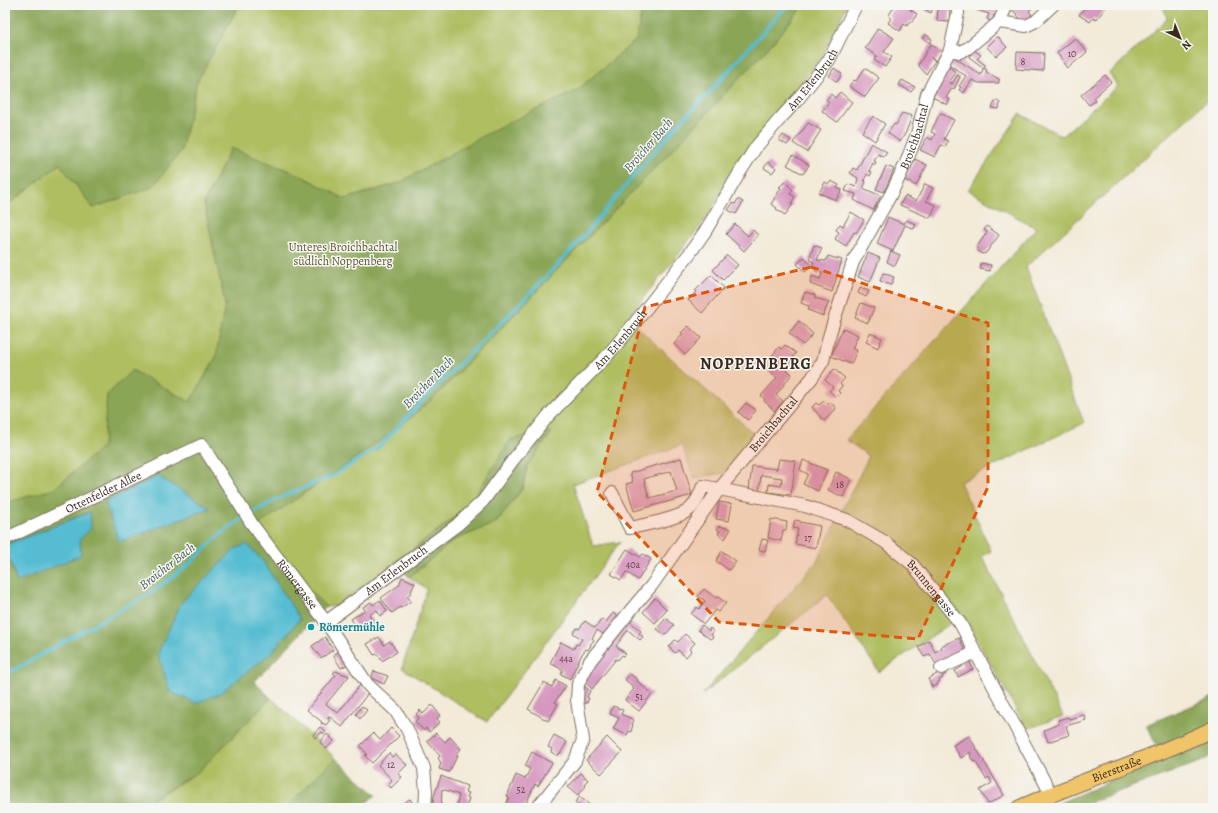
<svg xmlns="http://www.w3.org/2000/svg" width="1218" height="813" font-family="Alegreya,serif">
<rect width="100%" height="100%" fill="#f6f6f2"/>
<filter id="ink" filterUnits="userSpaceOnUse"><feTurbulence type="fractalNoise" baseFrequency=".025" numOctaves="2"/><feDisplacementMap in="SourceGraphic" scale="8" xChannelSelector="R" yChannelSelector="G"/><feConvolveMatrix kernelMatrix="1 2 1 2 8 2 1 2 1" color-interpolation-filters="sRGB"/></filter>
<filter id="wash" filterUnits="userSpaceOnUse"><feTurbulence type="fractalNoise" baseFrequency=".012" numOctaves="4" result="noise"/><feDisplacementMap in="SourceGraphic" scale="16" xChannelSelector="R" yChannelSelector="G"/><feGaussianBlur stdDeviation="0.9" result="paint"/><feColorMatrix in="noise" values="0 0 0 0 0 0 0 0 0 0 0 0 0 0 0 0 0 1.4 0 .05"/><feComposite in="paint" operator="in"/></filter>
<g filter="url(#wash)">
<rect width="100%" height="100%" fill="#f3ead8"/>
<g fill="#aebe61" stroke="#747440">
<path d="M5 5H847L823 55 732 175 708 216 675 259 627 318 754 434 724 473 694 478 682 445 573 484 593 546 620 542 487 722 402 668 427 589 409 577 453 541 497 522 523 488 527 466 551 433 475 496 458 515 396 562 336 606 327 607 317 601 5 718Z"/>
<path d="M1163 5H1213V95L1026 267 1084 423 960 482 991 551 982 556 1063 716 1027 729 963 615 879 672 827 595 703 694 817 561 869 456 846 440 1036 228 968 190 1020 114 1062 136 1118 86 1109 74 1167 19Z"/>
<path d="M271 698 335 758 285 808H138L198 772Z"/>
</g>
<g fill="#8aa557" stroke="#62683a" fill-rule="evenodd">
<path d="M5 5H257L238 7 197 82 181 151 153 187 93 208 60 164 9 204H5Z"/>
<path d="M643 5H804L768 48 677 145 435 397 392 433 251 530 326 607 254 682 271 698 198 772 138 808H5V548L17 581 80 539 90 512 5 545V503L54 489 103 446 107 395 132 370 190 402 216 357 225 304 204 203 231 148 300 175 345 199 399 183 501 126 576 91 636 40ZM158 476 210 508 119 542Z"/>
<path d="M552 432 527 466 523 487 497 522 453 541 409 577 396 562 458 515 475 496 511 439Z"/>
<path d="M1213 697V755L1200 762 1098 799 1079 808H1048L1163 758 1146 725Z"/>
<path d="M335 758 376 795 359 808H285Z"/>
</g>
<g fill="#54bcd1" stroke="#487378">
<path d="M158 476 210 508 119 542 105 502Z"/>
<path d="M90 512 91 528 80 539 81 555 17 582 5 545Z"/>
<path d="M247 544 262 560 300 619 270 654 219 694 196 703 170 692 158 653 181 603 235 549Z"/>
</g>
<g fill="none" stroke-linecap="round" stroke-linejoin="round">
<path stroke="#54bcd1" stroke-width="3.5" d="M5 675 154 591 189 564 221 534 237 522 275 500 334 475 380 446 427 396 523 301 577 244 651 155 684 118 707 95 787 5"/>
</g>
<g id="blocks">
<g fill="#d798c0" fill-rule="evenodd">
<path d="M895 5H903L917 14 912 22 910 21 907 26 904 24 900 31 888 23 891 18 889 15Z"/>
<path d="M924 5H934L931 13 922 8Z"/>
<path d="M972 5H992L999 8 996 16 994 15 992 22 987 19 989 14 970 8Z"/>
<path d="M1017 5H1031L1033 7 1029 11 1032 15 1023 22 1012 9Z"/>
<path d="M1087 5H1106L1107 6 1096 20 1093 18 1090 22 1079 15Z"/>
<path d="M938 8 950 9 949 22 937 21Z"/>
<path d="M878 28 894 38 884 52 892 57 885 67 874 60 877 56 865 48Z"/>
<path d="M925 34 932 39 930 43 922 38Z"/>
<path d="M997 37H999L1001 41 1007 47 996 57 987 47Z"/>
<path d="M1075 38 1087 52 1068 68 1057 53Z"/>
<path d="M931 44 942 52 936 61 931 57 935 61 926 74 918 65Z"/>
<path d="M974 50 981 55 977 59 985 65 984 68 969 57Z"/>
<path d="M1017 52 1044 53 1043 71 1016 69Z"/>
<path d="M952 56 981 75 983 68 987 70 986 72 999 79V83H979L972 80 964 93 959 90 961 87 959 86 966 76 948 64Z"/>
<path d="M947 66 956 72 949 83 952 84 957 75 960 77 954 89 952 88 946 98 950 99 947 105 933 97 938 87 935 85Z"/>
<path d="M834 68 842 74 837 82 829 76Z"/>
<path d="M865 68 879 78 865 97 849 86 854 80 856 81Z"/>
<path d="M1105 75 1111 82 1093 98 1095 101 1089 105 1081 95Z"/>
<path d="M902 80 915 87 911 92 899 85Z"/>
<path d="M840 92 852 102 837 122 822 111 829 102 826 100 831 94 835 98Z"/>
<path d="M996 100 1000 103 999 109 992 108Z"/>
<path d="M902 113 912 116 906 132 900 142 888 133 894 124 896 125Z"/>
<path d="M940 113 954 120 944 139 948 141 945 147 941 145 935 157 920 150 927 137 932 140 935 134 931 132Z"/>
<path d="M873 116 885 124 875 141 862 132Z"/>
<path d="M808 123 821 130 807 152 793 143Z"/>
<path d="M783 135 791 140 787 145 779 140Z"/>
<path d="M871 143 887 152 884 157 878 154 874 161 876 162 875 165 873 163 869 171 872 172 870 176 867 174 864 180 866 182 863 188 881 196 873 210 854 200 856 194 845 191 848 184 856 187 858 178 850 173 853 168 857 170Z"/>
<path d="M793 155 809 165 803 174 787 165Z"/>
<path d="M915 159 927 165 916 186 905 180Z"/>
<path d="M768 162 776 168 772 173 764 168Z"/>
<path d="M886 166 894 169 884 192 876 189Z"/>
<path d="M831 181 839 185 837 188 842 190 836 200 819 193 825 182 829 184Z"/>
<path d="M785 182 793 190 790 194 795 197 791 203 793 204 785 215 776 209 777 208 771 204 781 188 779 187Z"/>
<path d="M925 184 933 188 926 201 936 205 930 218 900 205 905 196 916 201Z"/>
<path d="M738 199 743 202 736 214 728 210 733 203 735 204Z"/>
<path d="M851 212 864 220 856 233 854 232 846 246 835 239 839 232 836 230 840 224 843 226Z"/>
<path d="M888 217 904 224 906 220 916 224 914 229 905 225 893 251 877 244Z"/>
<path d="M735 224 748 236 753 230 758 235 744 251 726 234Z"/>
<path d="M987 226 999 235 986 253 982 254 978 251 977 247 987 232 984 230Z"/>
<path d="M814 245 822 248 817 260 826 261 828 256 842 260 832 292 810 284 812 276 820 279 822 273 817 272 812 266 814 262 809 260Z"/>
<path d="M891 251 900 255 895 266 887 262Z"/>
<path d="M868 253 880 258 870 282 858 277Z"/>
<path d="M727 255 738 265 723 280 713 270Z"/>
<path d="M804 257 812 266 805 272 797 264Z"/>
<path d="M981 263 991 265 990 271 980 269Z"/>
<path d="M883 273 894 277 891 285 880 281Z"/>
<path d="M711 275 724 288 702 313 688 300 696 292 695 291Z"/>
<path d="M860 288 869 291 866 297 858 293Z"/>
<path d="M805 292 815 295V298L829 302 823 316 808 310 809 306 801 303Z"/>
<path d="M861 303 874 308 868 323 855 318Z"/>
<path d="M799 321 813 334 803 345 789 333Z"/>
<path d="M688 326 701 338 685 355 674 344 683 334 681 333Z"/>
<path d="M843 328 858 335 852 349 857 350 851 364 831 356Z"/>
<path d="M870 333 882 338 878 348 866 342Z"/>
<path d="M785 345 796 353 785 368 792 374 776 395 783 401 775 411 764 401 765 399 761 396 777 378 768 371 775 362 770 358 779 347 781 349Z"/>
<path d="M834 369 845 378 840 384 842 386 838 391 840 393 836 397 829 391 833 387 825 380Z"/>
<path d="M824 401 829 404 832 403 836 409 824 421 812 407 816 403 819 405Z"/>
<path d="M746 403 756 410 748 420 738 412Z"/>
<path d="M681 458 692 495 634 511 626 484 633 482 630 473ZM671 471 677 491 649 498 644 479Z"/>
<path d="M779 459 796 461 791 495 768 492 769 484 781 486 782 478 761 475 759 491 749 490 752 466 777 469Z"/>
<path d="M803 460 827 470 818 491 803 484 808 474 800 470Z"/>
<path d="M836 472 851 479 843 497 828 490Z"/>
<path d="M719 502 732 504 729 521 716 519Z"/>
<path d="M771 519 787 522 786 530H783L781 541 768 538Z"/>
<path d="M795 520 800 521V522L820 526 816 548 795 544 798 529 793 528Z"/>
<path d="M719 526 731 529 725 539 718 534 720 531 717 529Z"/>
<path d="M762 539 768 540 765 551 759 550Z"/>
<path d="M627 549 640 557 643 554 651 559 638 580 626 572 621 580 611 574Z"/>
<path d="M722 551 736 561 729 570 716 561Z"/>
<path d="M402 577 415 583 410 594 407 596 411 601 401 608 400 607 392 613 381 598 399 585Z"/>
<path d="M704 589 716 598 718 597 726 603 718 612 715 610 704 624 691 614 697 607 699 609 705 601 698 596Z"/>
<path d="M655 598 667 610 655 623 643 612Z"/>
<path d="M380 600 387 611 380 616 377 610 369 615 374 622 359 631 351 619 365 610 363 607 371 602 373 605Z"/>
<path d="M613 613 619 617 606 636 597 630 592 638 594 640 590 645H591L588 650 586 649 582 654 570 679 561 674 563 670 550 663 561 642 574 649 576 644 578 645 582 639 573 633 577 628 579 629 585 621 595 628 602 619 606 622Z"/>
<path d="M666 618 674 625 665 635 657 629Z"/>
<path d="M627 619 641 631 639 633 643 637 640 640 628 630 616 646 626 654 624 656 622 655 618 660 616 659 592 689 583 680 584 676 606 651 604 649Z"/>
<path d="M702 625 709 631 710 628 714 632 711 634 713 637 710 639 698 630Z"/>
<path d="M685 634 695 643 689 649 691 651 686 657 678 650 675 653 669 647 675 640 678 642Z"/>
<path d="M325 637 333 650 321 658 312 646Z"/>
<path d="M379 637 384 645 390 641 397 652 382 661 377 654 374 655 367 644Z"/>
<path d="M959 638 966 652 937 666 930 654 924 657 918 647 929 640 935 652 942 648 941 646Z"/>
<path d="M340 651 348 664 341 668 333 655Z"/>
<path d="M968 658 973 669 958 677 955 671 963 666 960 661Z"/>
<path d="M944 670 946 674 942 676 943 678 939 680 940 681 937 683 938 685 932 687 928 679Z"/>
<path d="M335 671 349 676 326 704 338 713 360 685 369 692 342 727 329 716 327 718 330 720 326 725 323 723 322 724 321 723 322 722 307 710 336 675 333 673Z"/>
<path d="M374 671 388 676 384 684 371 678Z"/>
<path d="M630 674 638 680 637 681 652 694 639 711 625 700 634 689 632 687 633 686 625 680Z"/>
<path d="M556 680 566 686 555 702 558 704 548 721 528 709 544 682 552 687Z"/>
<path d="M581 683 590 691 587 697 589 698 587 703 580 702Z"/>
<path d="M432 705 440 715 437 719 440 722 429 732 426 728 424 731 415 721 419 718 416 714 420 710 423 714Z"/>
<path d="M362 706 367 710 360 719 356 714Z"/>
<path d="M613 706 623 710 621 714 634 720 632 724H633L631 732 629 731 627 735 613 729 619 718 610 714Z"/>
<path d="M1084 715 1086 720 1066 726 1069 735 1048 742 1044 730 1059 724 1058 720 1068 717 1069 719Z"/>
<path d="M320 727 326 732 324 734 322 732 315 738 313 735Z"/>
<path d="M391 728 399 736 372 763 365 756 367 754 360 746 373 733 380 740Z"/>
<path d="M436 733 445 742 450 737 461 749 456 753 458 755 449 772 439 769 441 763 438 758 440 756 427 741Z"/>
<path d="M327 734 334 741 326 749 320 742Z"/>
<path d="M554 735 567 742 560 754 559 753 558 756 551 752 552 749 548 747Z"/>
<path d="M969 736 1004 795 988 804 980 790 992 783 989 777 986 779 975 761 974 762 971 758 970 752 961 758 953 745Z"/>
<path d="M607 737 622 752 601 774 586 760Z"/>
<path d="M532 752 552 763 538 786 535 784 524 808H508L509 806 506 805 509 797 507 796 516 775 525 779 530 769 525 766Z"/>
<path d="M389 753 392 757 395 754 407 765 398 774 402 777 391 788 388 784 392 780 378 765Z"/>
<path d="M581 773 588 780 584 784 586 786 578 795 568 787Z"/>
<path d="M441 776 467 786 465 792 469 793 467 797 469 798 466 808H456L459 795 442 789 441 808H432L434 796Z"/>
<path d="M580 797 591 806 589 808H581L575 802Z"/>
<path d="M410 799 415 808H395Z"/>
</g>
</g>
</g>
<g filter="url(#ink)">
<use href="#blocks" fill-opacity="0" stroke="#7b6d5f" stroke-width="1"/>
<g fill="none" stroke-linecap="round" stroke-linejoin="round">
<g stroke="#7b6d5f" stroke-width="14">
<g id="minor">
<path d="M999 22 1007 5"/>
<path d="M950 50 960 52 968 48 999 22 1026 26 1036 21 1053 5"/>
<path id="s1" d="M612 493 630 528C646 524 681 519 691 508 697 502 700 494 703 486L805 506 847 520 885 542 912 564 960 623 1051 794"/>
<path id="s2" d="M5 539 202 445 252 524 326 622 368 685 395 710 407 729 424 768 426 792 425 808"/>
<path id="s3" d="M326 622 457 525 483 501 513 460 548 416 605 358 634 324 690 253 706 230 740 172 756 147 779 120 798 99 829 60 856 5"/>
<path d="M941 668 976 652"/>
<path id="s4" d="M537 808 575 761 583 740 577 700 578 684 590 661 631 610 652 585 720 488 812 378 823 361 830 333 853 262 890 196 906 163 917 134 927 94 950 50 958 13V5"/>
</g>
</g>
<g stroke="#7b6d5f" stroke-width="17">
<g id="major">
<path id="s5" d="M1019 808C1083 780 1150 759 1213 729"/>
</g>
</g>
<use href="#minor" stroke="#fff" stroke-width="12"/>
<use href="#major" stroke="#f0c469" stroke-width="15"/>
</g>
</g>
<path fill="#df570d" fill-opacity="0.2" stroke="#df570d" stroke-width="3" stroke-dasharray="8 5" stroke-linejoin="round" d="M811 267 988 323V487L918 639 719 622 597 492 645 307Z"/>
<circle fill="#0f9aa8" stroke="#f6f6f2" stroke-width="1.5" cx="311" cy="627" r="4"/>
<g text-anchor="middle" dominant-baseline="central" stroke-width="3" stroke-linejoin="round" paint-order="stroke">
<g font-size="10" fill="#624646">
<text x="1072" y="53">10</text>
<text x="1023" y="61">8</text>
<text x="840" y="484">18</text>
<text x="808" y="537">17</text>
<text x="633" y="564">40a</text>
<text x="566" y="658">44a</text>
<text x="639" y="696">51</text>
<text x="391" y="764">12</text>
<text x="521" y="789">52</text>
</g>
<g font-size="12" fill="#3b2a1e" stroke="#f6f6f2">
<text stroke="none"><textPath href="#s3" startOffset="735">Am Erlenbruch</textPath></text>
<text stroke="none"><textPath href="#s4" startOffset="789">Broichbachtal</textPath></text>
<text stroke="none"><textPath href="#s3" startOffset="411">Am Erlenbruch</textPath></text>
<text stroke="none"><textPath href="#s4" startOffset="465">Broichbachtal</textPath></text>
<text stroke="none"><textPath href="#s2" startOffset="109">Ottenfelder Allee</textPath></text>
<text stroke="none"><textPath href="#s3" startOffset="87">Am Erlenbruch</textPath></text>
<text stroke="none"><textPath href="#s2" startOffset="387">Römergasse</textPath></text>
<text stroke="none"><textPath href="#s1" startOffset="387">Brunnengasse</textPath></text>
<text stroke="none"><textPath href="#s5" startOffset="105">Bierstraße</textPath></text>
</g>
<g font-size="12" fill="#5e5632" stroke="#f6f6f2">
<text x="343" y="247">Unteres Broichbachtal<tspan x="343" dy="14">südlich Noppenberg</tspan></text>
</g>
<g font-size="12" font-weight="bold" fill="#0d838f" stroke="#f6f6f2" text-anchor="start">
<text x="319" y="627">Römermühle</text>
</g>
<g font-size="13" font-style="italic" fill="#445d5d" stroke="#f6f6f2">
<text transform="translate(648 145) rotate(-49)">Broicher Bach</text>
<text transform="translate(428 382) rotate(-46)">Broicher Bach</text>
<text transform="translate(167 566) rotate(-38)">Broicher Bach</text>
</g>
<g font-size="16" font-weight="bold" letter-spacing="1" fill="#3b2a1e" stroke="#f6f6f2">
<text x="756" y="364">NOPPENBERG</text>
</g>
</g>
<rect width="1218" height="813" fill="none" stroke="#f6f6f2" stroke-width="20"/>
<g transform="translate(1180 38) rotate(137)" stroke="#f6f6f2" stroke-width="3" paint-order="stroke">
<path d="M0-3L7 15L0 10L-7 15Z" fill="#3b2a1e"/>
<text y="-6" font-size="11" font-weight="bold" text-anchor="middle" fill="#3b2a1e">N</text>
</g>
</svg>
